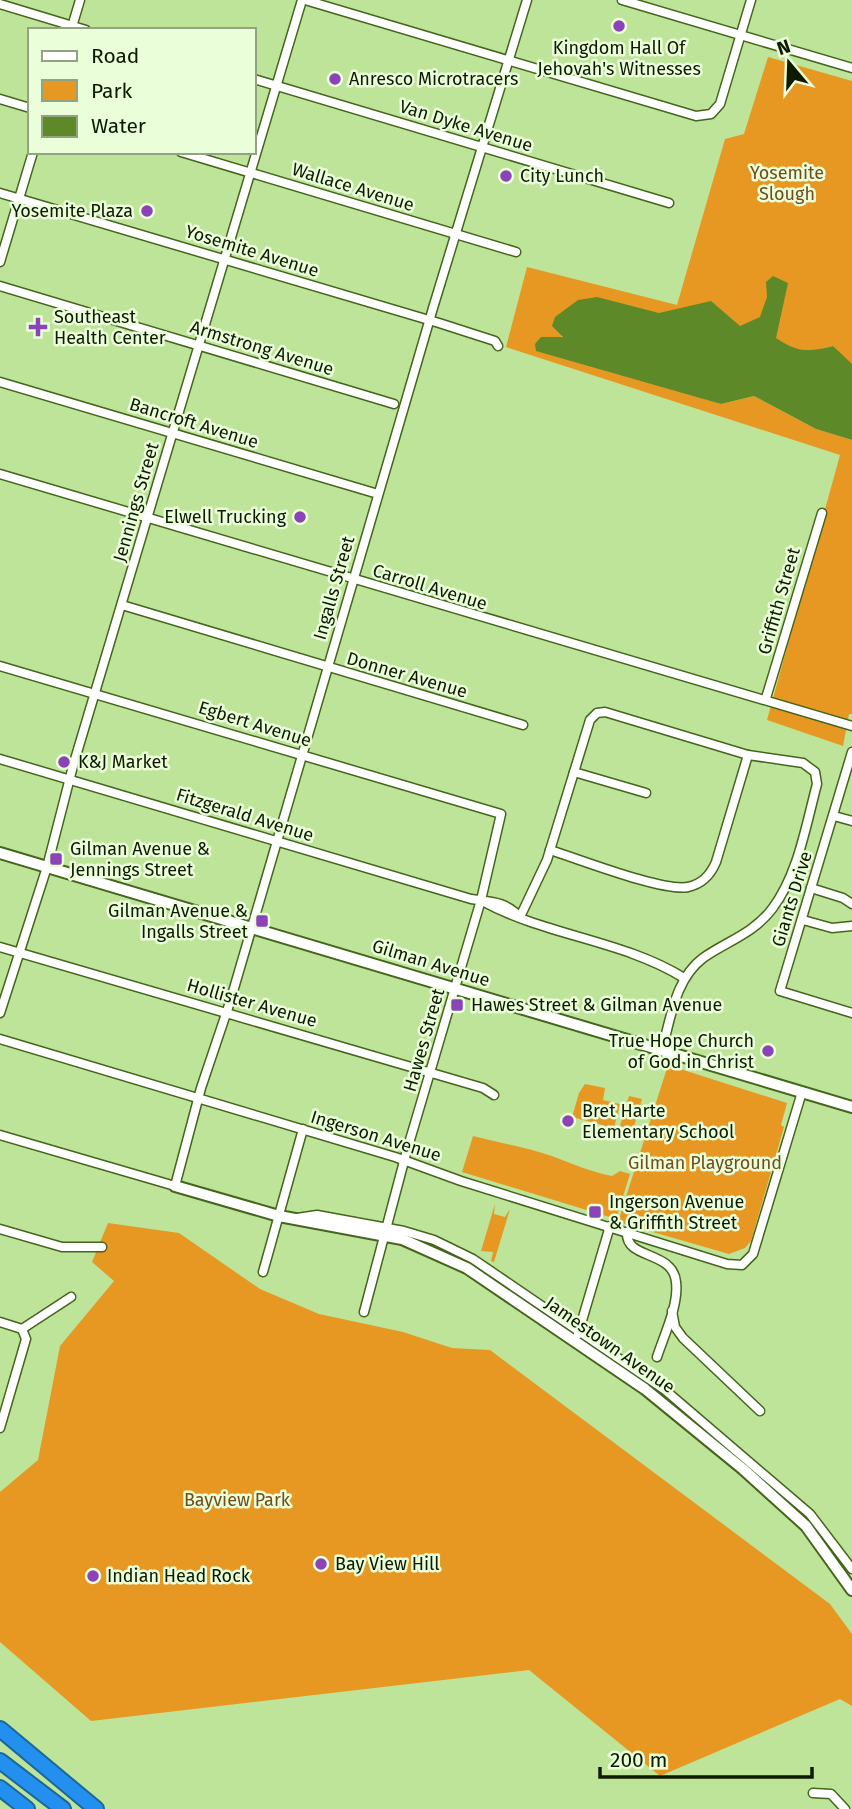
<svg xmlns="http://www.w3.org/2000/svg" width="852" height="1809" font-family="'Fira Sans',sans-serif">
<rect width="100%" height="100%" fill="#bee499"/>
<g fill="#e79822">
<path d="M768 57 852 81V370L833 346 809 352 789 347 563 329 558 354 721 404 754 396 816 429 852 440V714H849L843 746 767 720 840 455 506 347 527 267 677 305 725 139 744 134Z"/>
<path d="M668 1065 787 1103 781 1125 784 1127 751 1241 745 1248 729 1254 618 1222Z"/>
<path d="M585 1084 605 1088 603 1100 620 1104 614 1128 572 1117 579 1093Z"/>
<path d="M629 1096 642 1099 633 1130 620 1126Z"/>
<path d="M473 1136C493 1141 513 1145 532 1150 560 1157 584 1171 612 1176L620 1171 630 1174 616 1219 462 1172Z"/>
<path d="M495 1204 494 1214 505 1217 510 1209 494 1262 491 1261 493 1252 481 1251Z"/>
<path d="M108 1223 179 1233 260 1289 319 1314 403 1332 452 1348 490 1350 830 1604 852 1634V1706L840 1699 660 1776 529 1670 91 1721 0 1642V1492L38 1460 60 1346 114 1281 92 1262Z"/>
</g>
<path fill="#5e8929" d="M773 276 788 283 776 338C798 353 808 352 833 346L852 364V440L816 429 754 396 721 404 536 351 535 344 541 337H563L552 326 555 317 578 300 597 297 659 313 711 301 740 326 760 317 767 297 766 282Z"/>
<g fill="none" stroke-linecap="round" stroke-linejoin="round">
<g stroke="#44651b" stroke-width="11">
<g id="street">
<path d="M305 0 696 116 711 114 720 104 751 0"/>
<path d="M622 0 852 68"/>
<path d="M0 4 86 30"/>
<path d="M71 30 80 0"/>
<path d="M254 79 669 203"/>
<path d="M0 99 30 108"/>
<path d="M181 152 516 252"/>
<path d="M0 193 439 323 495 341 498 346"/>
<path d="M0 262 33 152"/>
<path d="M0 286 394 404"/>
<path d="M0 382 378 494"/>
<path d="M0 474 852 726"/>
<path d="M122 605 523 725"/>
<path d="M0 666 501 814 481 900 407 1150 364 1312"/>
<path d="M766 698 822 513"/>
<path d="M852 752 780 991 852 1013"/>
<path d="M0 759 471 899C491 902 505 901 520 917"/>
<path d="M574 772 646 793"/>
<path d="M834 816 852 821"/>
<path d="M550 850C579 859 663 892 688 887 702 884 711 874 716 862L748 755"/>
<path d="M811 888 843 898 852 904"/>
<path d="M482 901C546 936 623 940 684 978"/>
<path d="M520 917 547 860 590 720 597 713 605 712 748 755 803 763 815 772 817 784C806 825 798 875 772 909 753 934 727 941 703 958 675 979 671 1018 662 1049"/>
<path d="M803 920 832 928 852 926"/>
<path d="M0 947 483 1088 494 1095"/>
<path d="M0 1013 47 867 73 766 302 0"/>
<path d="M0 1039 395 1157 461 1181 727 1264 742 1265 753 1254 802 1092"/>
<path d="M0 1135 175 1186 201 1088 230 1002 433 308 527 0"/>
<path d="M297 1218 317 1215 404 1231 434 1240 473 1259 665 1390 810 1514 852 1569"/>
<path d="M0 1229 62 1247H102"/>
<path d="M627 1232C625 1260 673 1250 676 1282 679 1305 664 1335 657 1357"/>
<path d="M263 1272 303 1129"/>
<path d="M672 1311 675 1327 683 1338 760 1411"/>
<path d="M0 1322 22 1329 26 1339 0 1428"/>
<path d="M22 1329 71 1297"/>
<path d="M578 1334 610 1226"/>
<path d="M813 1793 831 1794 845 1809"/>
</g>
</g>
<g stroke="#44651b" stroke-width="14">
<g id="secondary">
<path d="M0 853 852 1107"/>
<path d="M175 1186 279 1216 402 1239 467 1268 645 1389 743 1469 806 1526 852 1590"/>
</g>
</g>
<g stroke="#1b679b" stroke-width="18">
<g id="highway">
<path d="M0 1729 96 1809"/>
<path d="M0 1761 63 1809"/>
<path d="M0 1788 27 1809"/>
</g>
</g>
<use href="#street" stroke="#fff" stroke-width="8"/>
<use href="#secondary" stroke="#fff" stroke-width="10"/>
<use href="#highway" stroke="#2390ef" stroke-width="14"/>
</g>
<g fill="#8b44b7" stroke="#eafed9" stroke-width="2.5">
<circle cx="619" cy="26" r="7"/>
<circle cx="335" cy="79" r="7"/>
<circle cx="506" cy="176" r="7"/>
<circle cx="147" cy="211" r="7"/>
<path d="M34.5 316.5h7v7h7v7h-7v7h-7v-7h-7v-7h7z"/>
<circle cx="300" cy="517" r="7"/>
<circle cx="64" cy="762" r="7"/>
<rect x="49" y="852" width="14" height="14" rx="3.5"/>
<rect x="255" y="914" width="14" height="14" rx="3.5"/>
<rect x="450" y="998" width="14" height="14" rx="3.5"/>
<circle cx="768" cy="1051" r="7"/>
<circle cx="568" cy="1121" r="7"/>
<rect x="588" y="1205" width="14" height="14" rx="3.5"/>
<circle cx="321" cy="1564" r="7"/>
<circle cx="93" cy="1576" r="7"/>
</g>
<g text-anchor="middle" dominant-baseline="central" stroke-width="5" stroke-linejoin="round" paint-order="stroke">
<g font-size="18" fill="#0d1a00" stroke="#eafed9" text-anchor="start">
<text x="619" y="48" text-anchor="middle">Kingdom Hall Of<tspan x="619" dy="21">Jehovah's Witnesses</tspan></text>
<text x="349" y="79">Anresco Microtracers</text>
<text x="520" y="176">City Lunch</text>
<text x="133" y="211" text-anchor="end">Yosemite Plaza</text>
<text x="54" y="317">Southeast<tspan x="54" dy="21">Health Center</tspan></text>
<text x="286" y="517" text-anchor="end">Elwell Trucking</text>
<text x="78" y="762">K&amp;J Market</text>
<text x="70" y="849">Gilman Avenue &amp;<tspan x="70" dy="21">Jennings Street</tspan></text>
<text x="248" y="911" text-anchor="end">Gilman Avenue &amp;<tspan x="248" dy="21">Ingalls Street</tspan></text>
<text x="471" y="1005">Hawes Street &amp; Gilman Avenue</text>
<text x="754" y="1041" text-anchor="end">True Hope Church<tspan x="754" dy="21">of God in Christ</tspan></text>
<text x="582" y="1111">Bret Harte<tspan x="582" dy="21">Elementary School</tspan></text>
<text x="609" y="1202">Ingerson Avenue<tspan x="609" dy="21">&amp; Griffith Street</tspan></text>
<text x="335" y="1564">Bay View Hill</text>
<text x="107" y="1576">Indian Head Rock</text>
</g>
<g font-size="18" fill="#0d1a00" stroke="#eafed9">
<text transform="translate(466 126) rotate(17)">Van Dyke Avenue</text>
<text transform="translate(353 187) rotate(17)">Wallace Avenue</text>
<text transform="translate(252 251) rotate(17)">Yosemite Avenue</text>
<text transform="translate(262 348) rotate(17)">Armstrong Avenue</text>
<text transform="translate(194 423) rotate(17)">Bancroft Avenue</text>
<text transform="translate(136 502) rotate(-74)">Jennings Street</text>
<text transform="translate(430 587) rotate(17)">Carroll Avenue</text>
<text transform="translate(334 588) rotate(-74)">Ingalls Street</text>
<text transform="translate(779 601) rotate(-74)">Griffith Street</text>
<text transform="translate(407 675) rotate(16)">Donner Avenue</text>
<text transform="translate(255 724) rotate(17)">Egbert Avenue</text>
<text transform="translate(245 815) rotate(17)">Fitzgerald Avenue</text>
<text transform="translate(792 899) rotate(-73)">Giants Drive</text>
<text transform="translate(431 963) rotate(17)">Gilman Avenue</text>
<text transform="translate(252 1003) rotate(16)">Hollister Avenue</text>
<text transform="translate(424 1040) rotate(-74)">Hawes Street</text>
<text transform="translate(376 1136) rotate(17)">Ingerson Avenue</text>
<text transform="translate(610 1345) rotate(35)">Jamestown Avenue</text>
</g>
<g font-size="18" fill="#714d1e" stroke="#eafed9">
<text x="787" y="173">Yosemite<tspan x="787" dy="21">Slough</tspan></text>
<text x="705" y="1163">Gilman Playground</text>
<text x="237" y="1500">Bayview Park</text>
</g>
</g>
<rect x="28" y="28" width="228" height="126" fill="#eafed9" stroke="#92a382" stroke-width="2"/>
<rect x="42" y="51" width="35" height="10" fill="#ffffff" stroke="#92a382" stroke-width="2"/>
<text x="91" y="63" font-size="21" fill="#0d1a00">Road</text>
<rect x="42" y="80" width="35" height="21" fill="#e79822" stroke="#92a382" stroke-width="2"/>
<text x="91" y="98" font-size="21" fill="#0d1a00">Park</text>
<rect x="42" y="116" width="35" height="21" fill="#5e8929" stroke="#92a382" stroke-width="2"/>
<text x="91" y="133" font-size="21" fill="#0d1a00">Water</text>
<g transform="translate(789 63) rotate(341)" stroke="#eafed9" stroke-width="5" paint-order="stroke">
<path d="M0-5L12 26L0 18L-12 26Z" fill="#0d1a00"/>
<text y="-10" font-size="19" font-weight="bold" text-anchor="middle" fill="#0d1a00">N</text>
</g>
<path d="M600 1767v10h212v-10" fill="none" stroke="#0d1a00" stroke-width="3.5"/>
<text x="610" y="1767" font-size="21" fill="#0d1a00" stroke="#eafed9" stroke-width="5" paint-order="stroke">200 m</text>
</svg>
